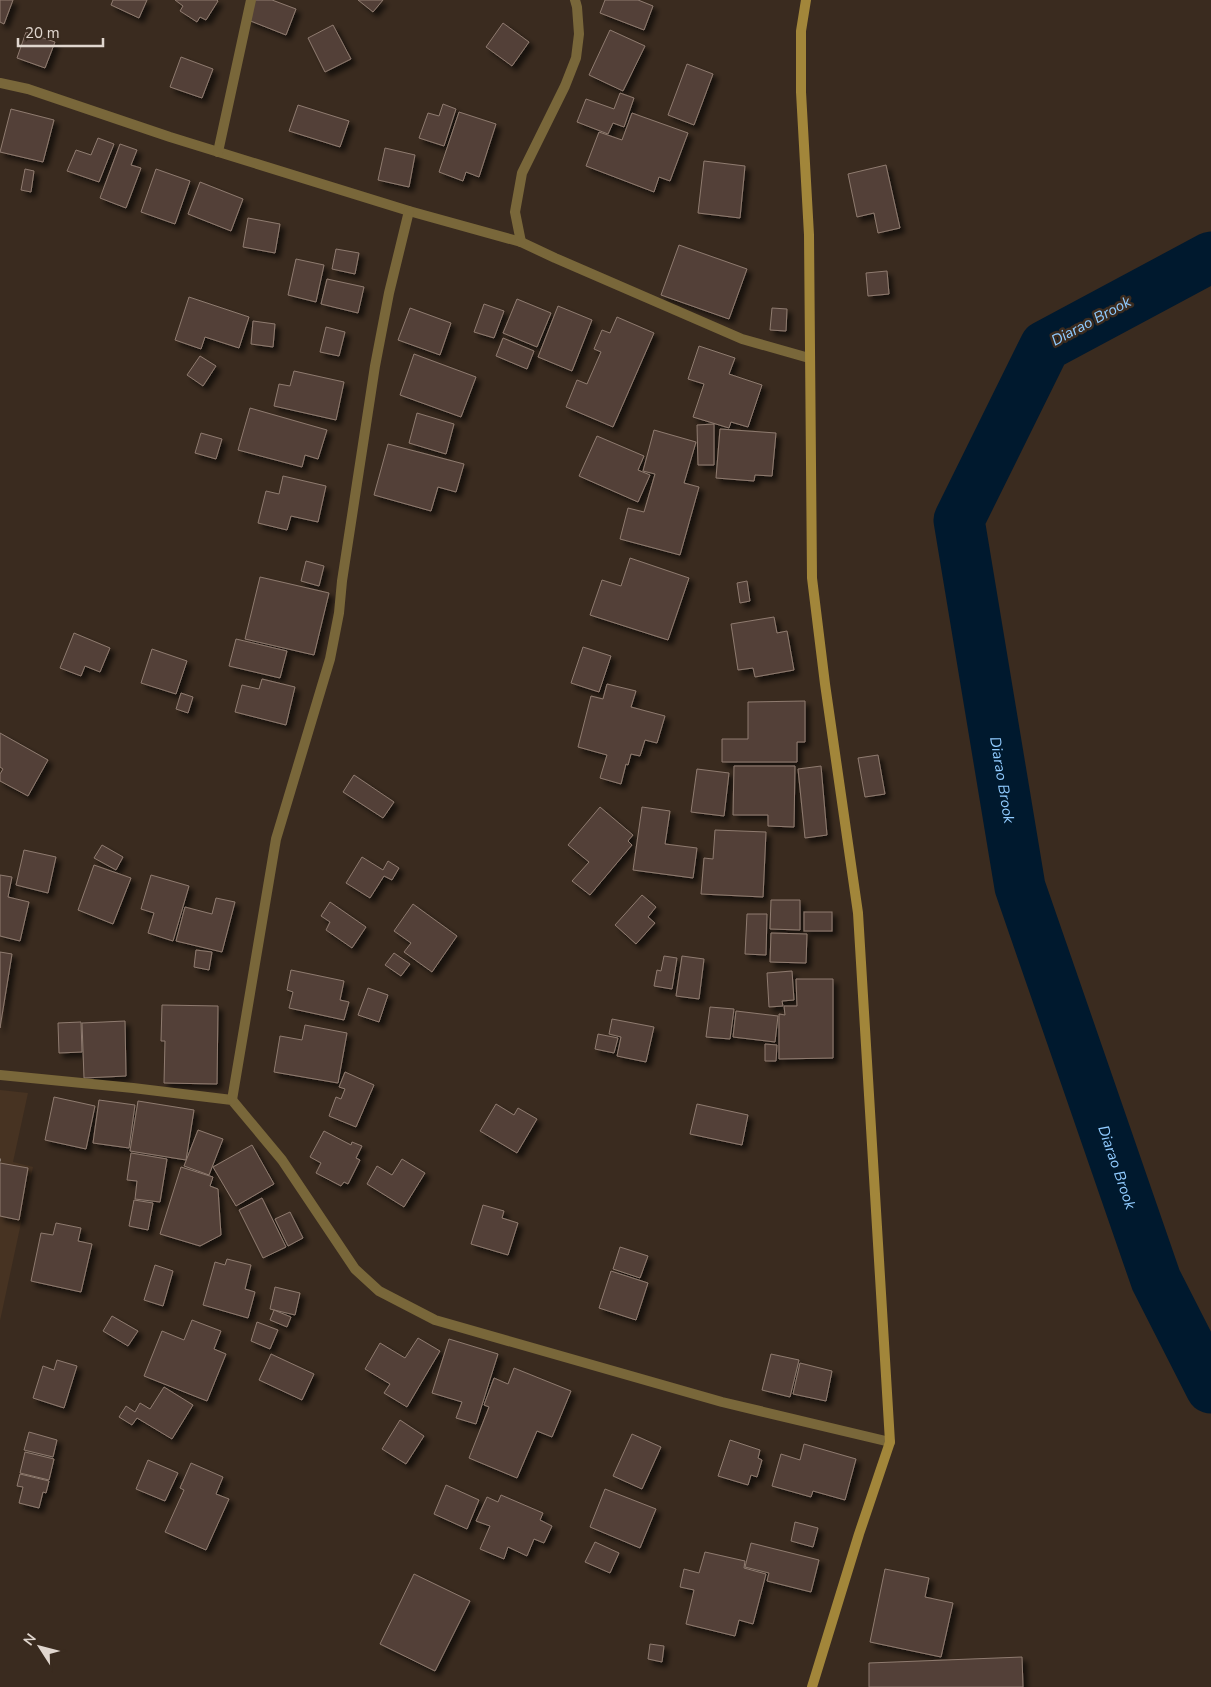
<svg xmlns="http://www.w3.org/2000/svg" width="1211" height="1687" font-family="'Nunito Sans',sans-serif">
<defs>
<filter id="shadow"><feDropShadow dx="4.5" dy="4.5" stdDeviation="2.5" flood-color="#0009"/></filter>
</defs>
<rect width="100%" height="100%" fill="#3a2b1f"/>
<path fill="#473322" d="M0 1090 28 1093 13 1162 33 1167 0 1321Z"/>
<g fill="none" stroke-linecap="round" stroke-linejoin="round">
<path stroke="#00192e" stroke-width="51" id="s1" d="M1211 257 1045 346 959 520 1020 887 1156 1280 1211 1388"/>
</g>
<g fill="#534137" stroke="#8f7b70" filter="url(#shadow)">
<path d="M0 0H13L4 24 0 22Z"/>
<path d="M113 0H147L139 18 111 5Z"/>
<path d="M175 0H217L218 1 206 20 200 17 197 22 180 11 183 6Z"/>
<path d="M255 0H272L296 9 286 35 248 20Z"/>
<path d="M358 0H383L373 12Z"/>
<path d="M605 0H638L653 6 644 30 600 13Z"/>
<path d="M503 23 529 42 512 66 486 47Z"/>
<path d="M333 25 351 59 325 72 308 38Z"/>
<path d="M610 30 645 46 623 91 589 75Z"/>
<path d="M26 32 55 42 45 68 17 58Z"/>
<path d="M181 57 213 69 202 98 170 87Z"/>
<path d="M687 64 713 74 694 125 668 115Z"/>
<path d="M620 93 634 98 624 127 613 123 608 134 577 122 586 99 614 109Z"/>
<path d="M443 104 456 109 444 146 419 138 428 113 439 116Z"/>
<path d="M298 105 349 121 340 147 289 131Z"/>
<path d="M11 109 54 120 43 162 0 152Z"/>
<path d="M459 112 496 124 479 177 466 172 463 181 439 172Z"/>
<path d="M632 113 688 133 670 181 659 177 654 192 586 166 599 132 622 140Z"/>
<path d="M98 138 114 144 99 182 67 171 76 150 91 155Z"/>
<path d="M120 144 137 150 131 165 141 168 126 208 100 198Z"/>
<path d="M385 148 415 155 409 187 378 180Z"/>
<path d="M704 161 745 166 740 218 698 213Z"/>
<path d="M886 165 900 228 878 233 874 213 857 217 848 174Z"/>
<path d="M25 169 34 171 31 192 21 190Z"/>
<path d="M156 169 190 181 175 224 141 212Z"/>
<path d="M200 182 243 199 231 231 188 214Z"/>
<path d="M248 218 280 224 275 253 243 247Z"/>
<path d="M679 245 747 269 729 319 661 295Z"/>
<path d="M336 249 359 253 355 274 332 269Z"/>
<path d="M296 259 324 265 316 302 288 295Z"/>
<path d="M887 271 889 294 868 296 866 273Z"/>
<path d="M327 279 364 287 358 313 321 304Z"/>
<path d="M189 297 249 317 239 348 205 337 201 349 175 340Z"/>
<path d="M517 299 551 313 537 347 503 333Z"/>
<path d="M484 304 504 311 494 338 474 332Z"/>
<path d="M558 306 592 320 572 371 538 357Z"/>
<path d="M410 308 451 323 440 355 398 340Z"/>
<path d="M772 308 787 309 786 331 770 330Z"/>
<path d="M617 317 654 333 613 427 566 407 577 380 587 384 601 352 594 349 602 330 610 333Z"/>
<path d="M253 321 275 324 273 347 251 344Z"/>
<path d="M326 327 345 332 339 356 320 352Z"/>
<path d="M503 338 534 351 527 369 496 356Z"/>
<path d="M699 346 735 358 729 374 762 385 748 427 731 422 729 428 693 417 704 384 688 379Z"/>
<path d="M414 354 476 377 461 417 400 395Z"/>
<path d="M200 356 216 366 203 386 187 375Z"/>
<path d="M294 371 344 382 336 420 274 406 279 384 290 386Z"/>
<path d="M250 408 327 430 318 459 305 455 302 467 238 450Z"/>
<path d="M417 413 454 424 446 454 409 443Z"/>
<path d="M714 424V465H698L697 425Z"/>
<path d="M720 429 776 433 772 476 755 475 754 481 716 478Z"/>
<path d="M654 430 696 442 684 483 699 487 680 555 620 539 628 508 644 512 655 474 643 471Z"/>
<path d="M201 433 222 439 216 459 195 453Z"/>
<path d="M597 436 644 456 638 470 650 475 638 502 579 476Z"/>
<path d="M388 444 464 464 456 492 438 487 431 511 374 495Z"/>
<path d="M283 476 326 486 318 522 291 516 287 530 258 523 266 491 279 494Z"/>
<path d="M630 558 689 578 668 640 590 615 602 580 621 586Z"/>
<path d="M306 561 324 566 319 586 301 581Z"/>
<path d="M260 577 329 593 314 655 245 639Z"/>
<path d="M747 581 750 601 740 603 737 583Z"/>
<path d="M774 617 777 633 787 631 794 670 755 677 753 668 738 670 731 624Z"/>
<path d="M74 633 110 648 100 672 85 666 81 676 60 668Z"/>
<path d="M236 639 287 651 280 678 229 666Z"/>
<path d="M583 647 611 656 599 692 571 683Z"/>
<path d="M152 649 187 661 176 694 141 683Z"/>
<path d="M262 679 295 687 286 725 235 712 242 685 259 689Z"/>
<path d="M607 684 636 691 631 707 665 716 657 743 645 740 640 756 631 754 628 765 626 764 621 784 600 778 607 755 578 747 591 696 603 699Z"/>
<path d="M181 693 193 697 188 713 176 709Z"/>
<path d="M805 701V742H797V762H722V739H748V702Z"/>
<path d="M0 733 48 760 28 796 0 781V774L3 769 0 767Z"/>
<path d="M878 755 885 794 865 797 858 758Z"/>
<path d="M734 766H795L794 827 768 826V815H733Z"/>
<path d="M821 766 827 835 805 838 798 769Z"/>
<path d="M697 769 729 773 724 816 691 812Z"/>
<path d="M354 775 394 802 383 818 343 792Z"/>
<path d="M600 807 633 835 628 841 632 845 590 895 572 881 589 862 568 845Z"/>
<path d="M642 807 670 811 665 844 697 848 693 878 633 870Z"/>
<path d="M715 830 766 832 763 897 701 894 704 858 713 859Z"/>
<path d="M102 845 123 857 116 870 94 858Z"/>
<path d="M24 850 56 857 48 893 16 885Z"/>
<path d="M362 857 383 870 388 861 399 868 392 880 384 876 370 898 346 883Z"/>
<path d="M94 865 131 878 113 924 78 910Z"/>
<path d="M0 875 12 877 8 897 29 902 20 941 0 936Z"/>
<path d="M151 875 189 886 173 941 148 933 154 913 141 909Z"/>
<path d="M642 895 656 907 648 917 655 923 636 944 615 925Z"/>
<path d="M216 898 235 902 222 952 176 941 185 907 212 914Z"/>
<path d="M771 900H800V930L770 929Z"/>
<path d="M330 902 366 927 352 948 326 930 330 922 321 916Z"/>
<path d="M413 904 457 936 432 972 404 952 411 943 394 931Z"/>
<rect x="804" y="912" width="28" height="19"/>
<path d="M747 914H767L766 955 745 954Z"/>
<path d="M771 933 807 934 806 963 770 962Z"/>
<path d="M196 950 212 952 209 970 194 967Z"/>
<path d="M0 952 12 954 0 1028Z"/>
<path d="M394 953 410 964 401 976 385 965Z"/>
<path d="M664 956 677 958 672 989 654 986 657 970 661 971Z"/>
<path d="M682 956 704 959 699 999 676 996Z"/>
<path d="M291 970 344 981 340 1000 349 1002 344 1020 289 1008 293 992 287 990Z"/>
<path d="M792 971 794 1000 782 1001 783 1006 769 1007 767 973Z"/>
<path d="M796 979H833V1058L779 1059V1014L785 1015 784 1006H797Z"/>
<path d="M368 988 388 995 379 1022 358 1015Z"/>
<path d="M162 1005 218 1006 217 1084 164 1083 165 1041H161Z"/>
<path d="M710 1007 734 1009 730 1039 706 1037Z"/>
<path d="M736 1011 778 1016 775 1042 733 1037Z"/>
<path d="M612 1019 654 1027 646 1062 617 1056 621 1037 609 1034Z"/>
<path d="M125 1021 126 1076 84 1078 82 1023Z"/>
<path d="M81 1022 82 1052 59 1053 58 1023Z"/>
<path d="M305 1025 347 1033 338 1083 274 1072 280 1036 302 1040Z"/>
<path d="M598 1034 618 1038 614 1053 595 1049Z"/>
<path d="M765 1044 777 1045 776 1061H765Z"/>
<path d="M345 1072 374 1085 356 1127 329 1116 336 1097 341 1099 345 1089 339 1087Z"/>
<path d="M54 1097 95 1106 86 1149 45 1140Z"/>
<path d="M99 1100 135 1105 129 1148 93 1143Z"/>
<path d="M138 1101 194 1110 186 1160 130 1151Z"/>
<path d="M496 1104 514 1115 518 1108 537 1119 517 1153 480 1131Z"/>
<path d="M697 1104 748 1115 742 1145 690 1134Z"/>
<path d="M198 1130 223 1139 209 1175 184 1166Z"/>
<path d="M324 1131 351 1145 352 1142 362 1146 356 1158 360 1160 348 1184 344 1182 341 1186 316 1173 321 1163 310 1157Z"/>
<path d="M252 1145 274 1184 236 1206 213 1167Z"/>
<path d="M131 1153 167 1159 160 1202 135 1199 137 1181 127 1180Z"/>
<path d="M402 1159 425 1173 404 1207 367 1184 377 1166 392 1175Z"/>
<path d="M0 1163 28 1168 19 1220 0 1216Z"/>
<path d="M181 1167 213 1177 210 1186 218 1189 221 1235 200 1246 160 1234Z"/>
<path d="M262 1198 286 1247 263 1258 239 1210Z"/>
<path d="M134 1200 153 1203 148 1230 129 1226Z"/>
<path d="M483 1205 504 1211 502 1218 518 1223 508 1255 471 1244Z"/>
<path d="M290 1212 303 1238 288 1246 275 1219Z"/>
<path d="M56 1223 81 1228 78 1241 92 1244 81 1292 31 1281 41 1233 53 1235Z"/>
<path d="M620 1247 648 1256 640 1278 613 1269Z"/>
<path d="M227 1259 251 1265 245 1289 255 1292 248 1318 203 1305 215 1262 225 1265Z"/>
<path d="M155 1265 173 1271 163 1306 144 1300Z"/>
<path d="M611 1271 648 1283 636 1320 599 1308Z"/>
<path d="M275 1287 300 1293 295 1315 270 1309Z"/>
<path d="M274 1310 291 1317 287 1327 270 1320Z"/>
<path d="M112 1316 138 1331 128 1346 103 1331Z"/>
<path d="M192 1320 221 1331 214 1349 226 1354 207 1401 144 1376 162 1331 184 1340Z"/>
<path d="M257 1322 278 1330 270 1349 251 1341Z"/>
<path d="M418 1338 440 1351 407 1407 384 1393 390 1384 365 1369 380 1343 405 1358Z"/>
<path d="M449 1339 498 1354 476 1424 456 1418 462 1402 432 1393Z"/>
<path d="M271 1354 314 1374 302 1400 259 1380Z"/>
<path d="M771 1354 799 1360 790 1397 762 1390Z"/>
<path d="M57 1360 77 1366 64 1408 33 1398 43 1366 54 1370Z"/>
<path d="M800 1363 832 1371 826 1401 793 1394Z"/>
<path d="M514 1368 571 1391 552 1437 537 1431 517 1478 469 1458 489 1407 484 1405 494 1378 508 1384Z"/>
<path d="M164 1387 193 1405 172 1439 137 1418 132 1425 119 1417 126 1406 135 1412 140 1403 150 1409Z"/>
<path d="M400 1420 424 1436 406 1464 382 1449Z"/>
<path d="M29 1432 57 1440 53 1457 24 1450Z"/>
<path d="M632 1434 661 1447 642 1489 613 1476Z"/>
<path d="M730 1440 760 1450 758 1458 762 1460 757 1477 751 1475 748 1485 718 1476Z"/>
<path d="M804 1444 856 1459 845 1500 813 1491 811 1497 772 1486 781 1454 800 1460Z"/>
<path d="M25 1452 54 1459 49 1480 20 1473Z"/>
<path d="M148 1460 178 1473 165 1501 136 1489Z"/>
<path d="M191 1463 223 1477 216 1494 229 1499 206 1550 165 1532 184 1490 180 1488Z"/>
<path d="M20 1474 49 1481 46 1493 43 1492 39 1508 19 1503 23 1487 17 1486Z"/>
<path d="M446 1485 479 1500 467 1529 434 1514Z"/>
<path d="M605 1489 656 1509 640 1548 590 1527Z"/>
<path d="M501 1495 543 1513 540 1520 552 1526 544 1543 534 1539 527 1556 508 1547 504 1559 480 1549 490 1526 476 1521 487 1497 498 1502Z"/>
<path d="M795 1522 818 1528 813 1547 791 1541Z"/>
<path d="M595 1542 619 1553 610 1573 585 1562Z"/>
<path d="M751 1543 819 1560 811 1592 767 1581 769 1573 745 1567Z"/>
<path d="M705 1552 745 1561 744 1568 766 1574 753 1624 739 1620 735 1636 686 1624 694 1590 680 1587 684 1569 699 1573Z"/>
<path d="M885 1569 929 1578 925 1597 953 1603 941 1657 870 1642Z"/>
<path d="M414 1574 470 1601 435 1671 380 1644Z"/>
<path d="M650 1644 664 1646 662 1662 648 1659Z"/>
<path d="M1022 1657 1023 1687H869V1663Z"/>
</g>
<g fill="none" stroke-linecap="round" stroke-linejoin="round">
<path stroke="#877a70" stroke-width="3" stroke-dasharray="1 4" stroke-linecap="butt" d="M0 1160H1"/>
<g stroke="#79673a" stroke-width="10">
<path d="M0 83 28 89 170 137 409 211 521 242 555 258 742 339 809 358"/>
<path d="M218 152 251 0"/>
<path d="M521 242 515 212 522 173 565 86 576 58 579 34 577 7 575 0"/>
<path d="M0 1075 133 1088 232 1100 282 1160 355 1269 379 1291 435 1320 722 1402 890 1442"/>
<path d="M232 1100 276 839 330 659 339 613 342 581 375 366 389 293 409 211"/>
</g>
<path stroke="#a2863a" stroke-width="10" d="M806 0 801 31V92L809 235 812 578 825 684 858 913 890 1442 859 1534 812 1687"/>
</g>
<g text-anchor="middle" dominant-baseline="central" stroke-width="5" stroke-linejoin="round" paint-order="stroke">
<g font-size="15" font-style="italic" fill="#90cbff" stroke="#3a2b1f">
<text transform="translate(1091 321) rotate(-28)">Diarao Brook</text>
<text stroke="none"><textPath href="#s1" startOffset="646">Diarao Brook</textPath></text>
<text stroke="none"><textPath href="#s1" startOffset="1051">Diarao Brook</textPath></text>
</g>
</g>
<g transform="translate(40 1647) rotate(306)" stroke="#3a2b1f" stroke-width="4" paint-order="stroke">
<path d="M0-4L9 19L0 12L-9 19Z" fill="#e0d6ce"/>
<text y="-8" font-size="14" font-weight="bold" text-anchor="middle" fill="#e0d6ce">N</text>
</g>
<path d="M18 38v8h85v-8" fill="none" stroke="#e0d6ce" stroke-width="2.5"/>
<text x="25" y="38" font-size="15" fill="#e0d6ce" stroke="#3a2b1f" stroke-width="4" paint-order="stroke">20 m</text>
</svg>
